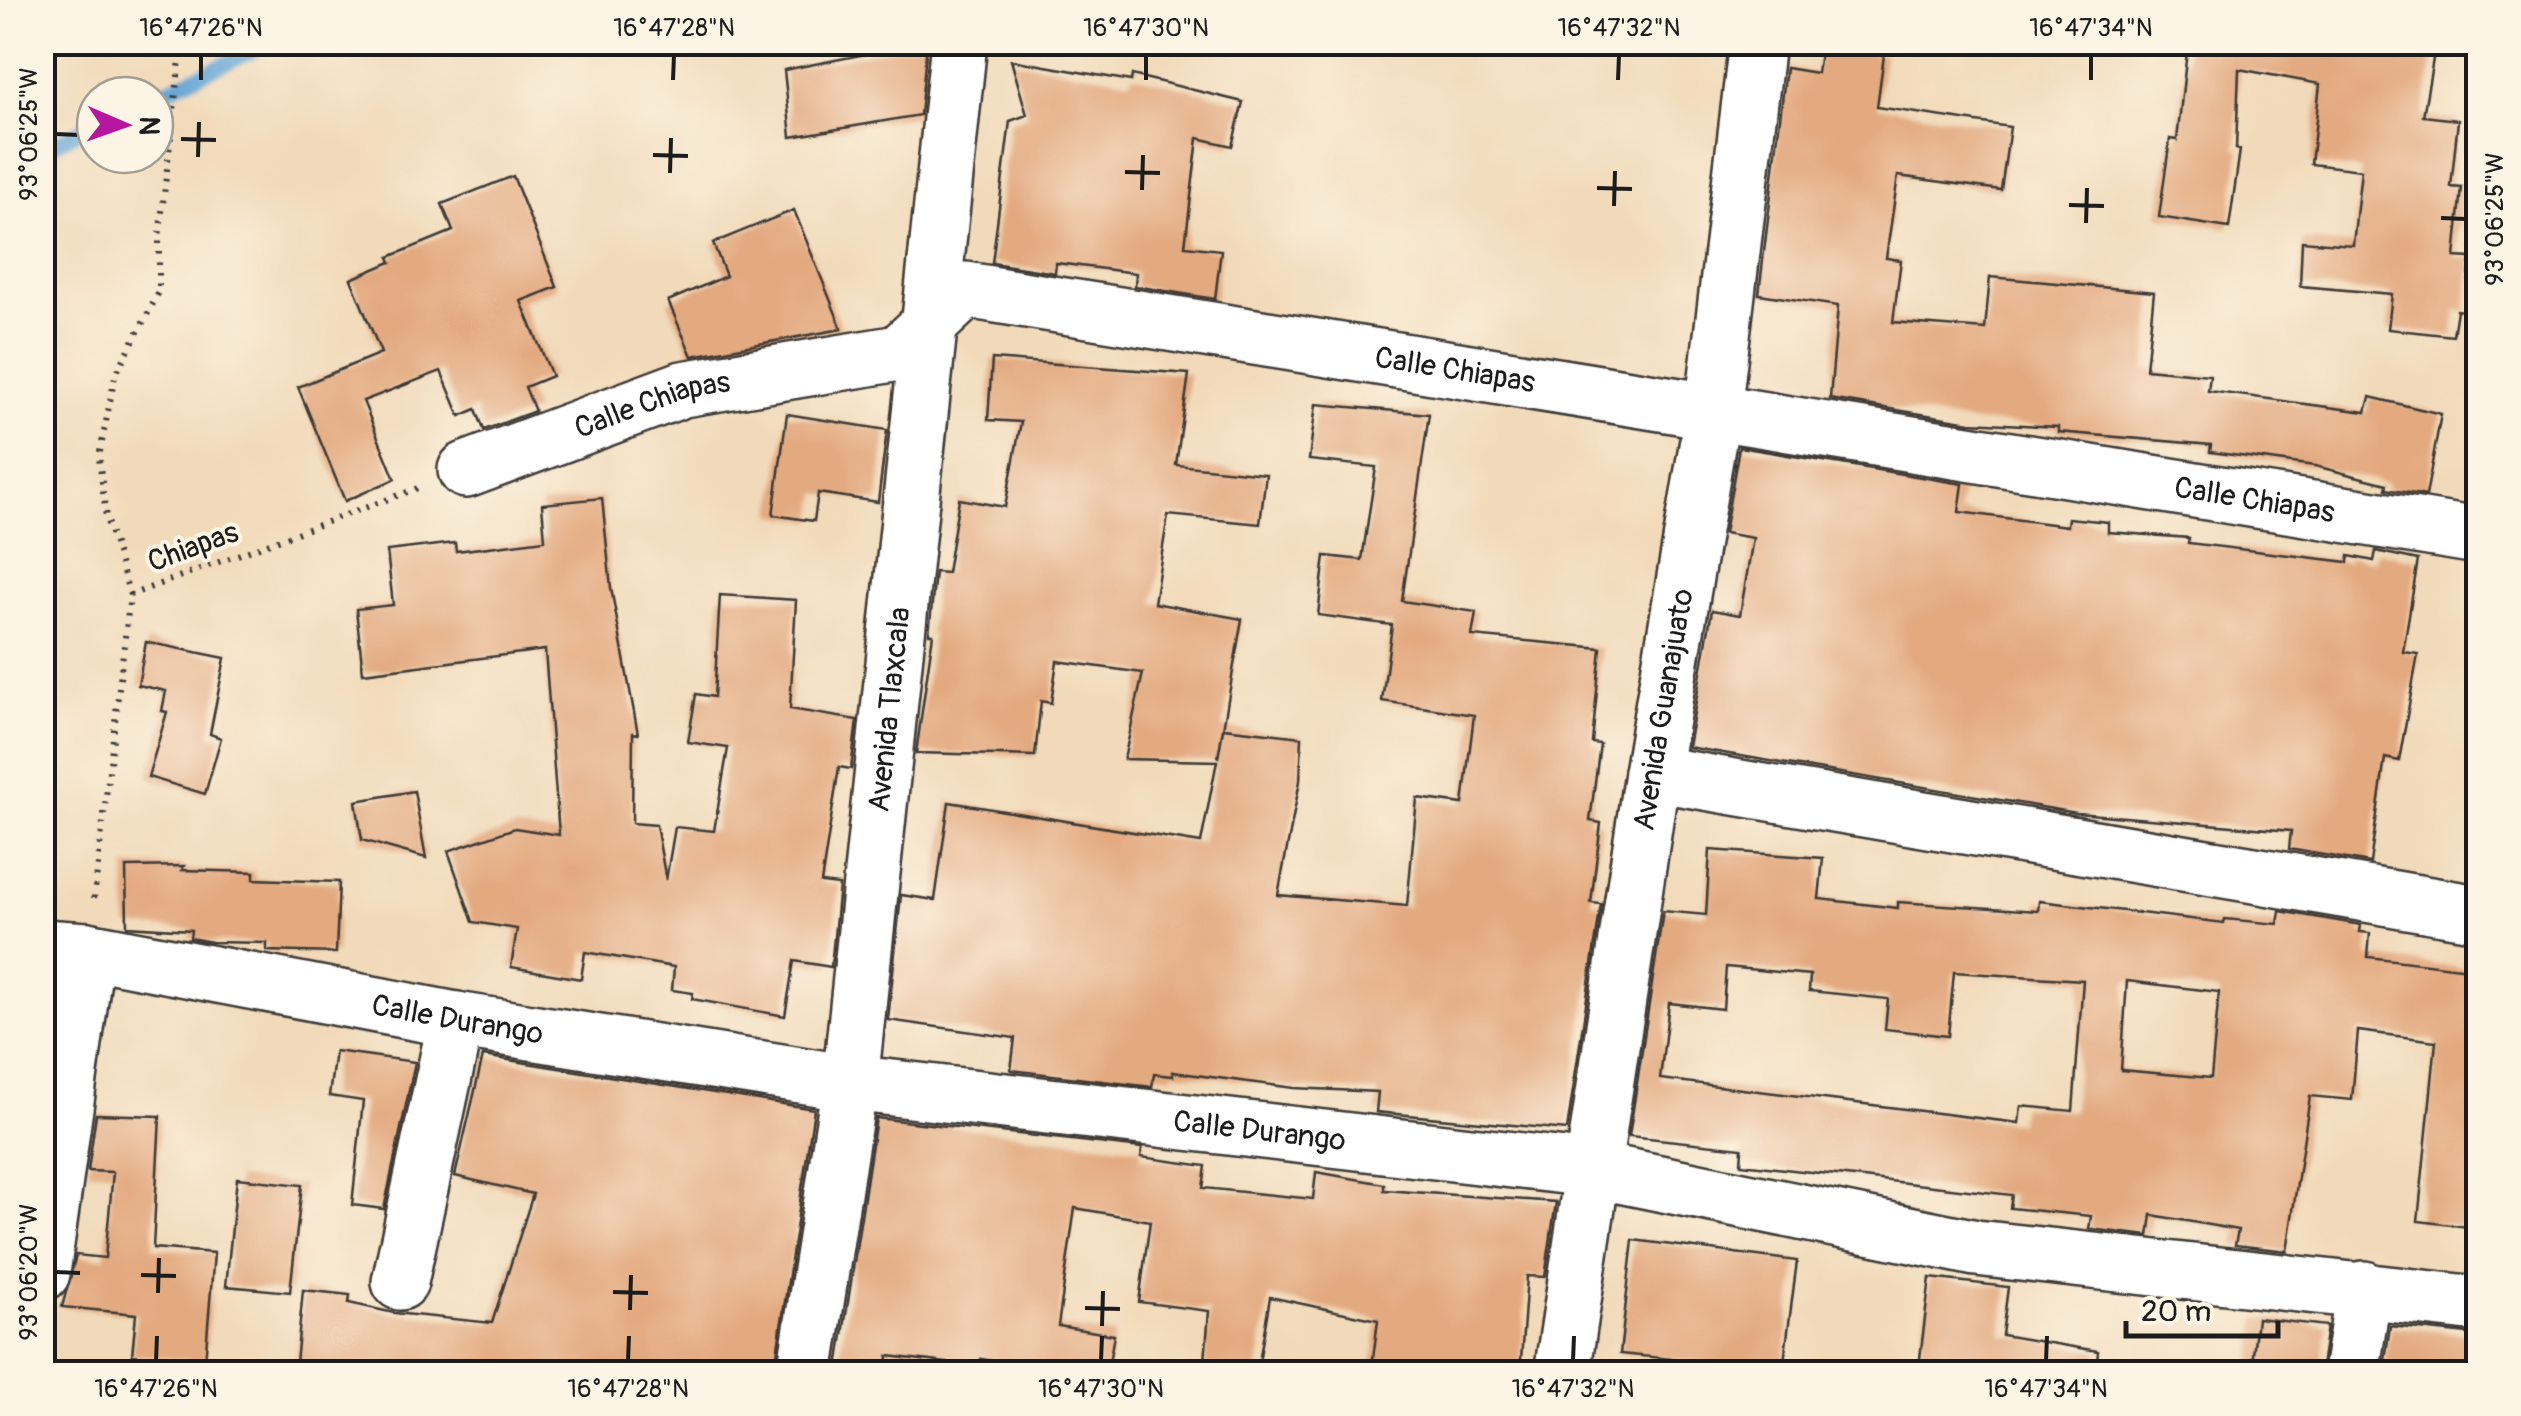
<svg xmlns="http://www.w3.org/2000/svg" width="2521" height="1416" font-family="Pangolin,sans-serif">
<rect width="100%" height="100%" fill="#fcf5e5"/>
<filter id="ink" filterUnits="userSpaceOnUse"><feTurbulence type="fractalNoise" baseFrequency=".01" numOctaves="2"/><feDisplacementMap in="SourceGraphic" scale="20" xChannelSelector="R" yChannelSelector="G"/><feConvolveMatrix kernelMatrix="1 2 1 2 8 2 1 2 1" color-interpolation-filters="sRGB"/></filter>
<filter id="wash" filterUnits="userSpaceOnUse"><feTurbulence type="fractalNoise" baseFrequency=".0048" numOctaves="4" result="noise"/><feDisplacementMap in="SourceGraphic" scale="40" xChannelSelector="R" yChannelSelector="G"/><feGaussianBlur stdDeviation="2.25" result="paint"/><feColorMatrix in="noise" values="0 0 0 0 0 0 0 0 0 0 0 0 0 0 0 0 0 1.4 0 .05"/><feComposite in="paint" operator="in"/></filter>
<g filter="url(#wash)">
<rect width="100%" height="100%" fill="#f1daba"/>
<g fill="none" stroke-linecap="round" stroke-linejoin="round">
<g stroke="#60a4d5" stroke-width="15">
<path d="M155 95 272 42"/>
<path d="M42 151 95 122"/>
</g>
</g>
<g id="blocks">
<g fill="#e3a97f" fill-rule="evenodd">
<path d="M927 42 920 115 791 137 784 70Z"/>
<path d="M2188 42H2436L2423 116 2458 120 2451 187 2462 188 2455 257 2471 258 2466 311 2457 310 2453 336 2388 329 2392 294 2300 286 2302 241 2353 245 2361 170 2311 164 2320 84 2239 69 2236 149 2240 150 2229 228 2159 217 2170 139 2177 140Z"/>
<path d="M1821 46 1884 55 1877 107 2010 127 2001 190 1898 176 1886 258 1901 260 1893 322 1985 329 1990 277 2154 292 2146 369 2210 375 2208 391 2366 412 2370 397 2441 414 2426 496 2386 489 2387 484 2315 466 2210 452 2211 445 2058 432V427L1970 422 1830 399 1838 306 1759 294 1786 68 1817 73Z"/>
<path d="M1011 60 1131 81 1132 75 1243 102 1232 146 1198 138 1185 246 1221 250 1215 299 1135 286 1136 273 1056 263 1055 273 992 263 1010 121 1027 115Z"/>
<path d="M513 176 557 287 521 301 552 376 525 387 535 411 484 430 476 409 460 416 441 371 363 401 395 479 345 501 298 387 381 353 351 279 391 262 389 257 453 231 442 204Z"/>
<path d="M794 210 842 329 692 356 668 301 726 276 713 243Z"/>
<path d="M992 359 1189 374 1176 465 1266 474 1260 524 1168 515 1154 603 1242 619 1218 758 1223 728 1302 737 1300 781 1278 895 1407 906 1417 798 1463 804 1474 715 1382 701 1392 625 1318 615 1325 556 1362 560 1376 467 1309 460 1316 404 1429 414 1402 601 1476 612 1472 636 1601 648 1592 743 1600 744 1590 821 1601 823 1591 903 1601 904 1567 1130 1376 1112 1378 1092 1294 1088 1173 1072V1076L1154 1074 1152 1087 1011 1070 1015 1038 888 1020 901 895 935 900 949 802 1201 843 1217 761 1124 759 1143 673 1057 661 1051 703 1041 701 1035 756 916 753 933 634H929L935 572 947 573 959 499 1005 507 1021 422 988 420Z"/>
<path d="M787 414 887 430 878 502 818 493 814 521 773 515Z"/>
<path d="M1739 447 1963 484 1959 512 2067 526 2068 518 2108 522V532L2189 538 2188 543 2348 562 2349 556 2374 561 2376 551 2418 560 2403 652 2418 654 2399 761 2385 758 2370 863 2289 849 2291 831 2077 813 1688 747 1712 610 1740 615 1753 538 1724 533Z"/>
<path d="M602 498 611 588 638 734 633 733 632 823 656 825 666 880 675 827 714 831 728 748 688 742 696 694 714 697 720 595 796 600 790 709 857 720 851 769 839 767 821 883 839 885 831 967 794 961 785 1016 692 999 693 993 672 990 674 967 585 952 581 979 511 967 517 929 473 922 448 851 515 828 559 835 545 650 363 673 356 609 393 605 387 551 455 543 456 551 545 540 542 504Z"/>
<path d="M146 642 225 658 210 734 221 738 205 794 148 777 167 712 162 711 166 691 138 685Z"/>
<path d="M414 791 426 858 362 840 356 801Z"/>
<path d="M1710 850 1823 858 1819 899 1898 908V902L2038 911 2039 901 2224 923 2225 919 2278 924 2280 911 2361 925 2360 932 2370 933 2368 957 2478 970V1228L2418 1221 2436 1041 2358 1031 2352 1100 2310 1096 2287 1251 2235 1245 2238 1230 2152 1215 2149 1236 2089 1229 2091 1216 2010 1208 2012 1195 1741 1164 1742 1148 1629 1136 1663 911 1706 915ZM1726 967 1810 975 1809 991 1888 999 1885 1029 1948 1036 1954 972 2083 980 2073 1111 2021 1106 2019 1123 1660 1079 1669 1003 1723 1009ZM2127 981 2219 992 2211 1078 2121 1070Z"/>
<path d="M184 866 182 870 254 872V879L339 882 336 953 267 951V943L212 942 190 938 191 930 127 926 126 867Z"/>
<path d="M335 1051 415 1062 384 1209 352 1205 363 1101 329 1096Z"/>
<path d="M483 1056 814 1109 774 1374H295L303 1290 350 1295 349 1303 394 1313 492 1323 533 1194 455 1176Z"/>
<path d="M96 1114 160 1116 153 1248 214 1253 205 1362 132 1355 136 1314 62 1307 76 1255 105 1258 113 1172 88 1171Z"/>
<path d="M876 1118 1142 1148 1141 1157 1206 1166 1203 1188 1313 1199 1316 1172 1384 1184V1190L1556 1202 1545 1277 1527 1276 1520 1374H1371L1378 1320 1270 1297 1257 1374H1204L1209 1311 1139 1302 1150 1221 1075 1208 1058 1326 1114 1335 1107 1374H1071L981 1359 980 1367 888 1356 886 1374H837Z"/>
<path d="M237 1178 302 1185 290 1292 226 1286Z"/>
<path d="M1633 1240 1797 1261 1783 1370 1620 1354Z"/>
<path d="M1930 1278 2008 1287 2002 1335 2098 1351 2096 1374H1918Z"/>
<path d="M2257 1318 2327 1326 2320 1374H2251Z"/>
<path d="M2390 1326 2478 1335V1374H2383Z"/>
</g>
</g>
</g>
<g filter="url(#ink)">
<use href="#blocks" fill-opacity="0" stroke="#3c3834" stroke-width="2.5"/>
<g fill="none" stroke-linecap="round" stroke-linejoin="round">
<g stroke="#3c3834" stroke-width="60">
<g id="minor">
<path id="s1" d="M466 470 683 389 899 353 966 290 2478 536"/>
<path d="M1652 773 2478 913"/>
<path id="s2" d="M42 947 87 950 456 1020 850 1083 1591 1169 1976 1248 2478 1304"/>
<path d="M42 1273 87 950"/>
<path d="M400 1282 456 1020"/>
<path id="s3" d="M805 1374 850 1083 959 42"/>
<path id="s4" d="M1562 1374 1652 773 1713 411 1757 42"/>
<path d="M2351 1374 2364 1289"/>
</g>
</g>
<g stroke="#3c3834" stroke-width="6" stroke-dasharray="2.5 8" stroke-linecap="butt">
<path d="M130 595 106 518 99 457 115 376 159 292V237L182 42"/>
<path d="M94 898 130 595 418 488"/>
</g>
<use href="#minor" stroke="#fff" stroke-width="55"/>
</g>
</g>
<path fill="none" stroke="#1c1c1c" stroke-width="4" d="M201 80V55M673 80 674 55M1146 80V55M1618 80 1619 55M2091 80V55M55 134 80 135M181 139 216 140M653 155 688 156M198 157 199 122M1125 172 1160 173M670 173 671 138M1597 188 1632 189M1142 190 1143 155M2069 205 2104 206M1614 206 1615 171M2441 218 2466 219M2086 223 2087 188M55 1272 80 1273M141 1275 176 1276M613 1292 648 1293M158 1293 159 1258M1085 1308 1120 1309M630 1310 631 1275M1102 1326 1103 1291M156 1361 157 1336M628 1361 629 1336M1101 1361 1102 1336M1573 1361 1574 1336M2046 1361 2047 1336"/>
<g text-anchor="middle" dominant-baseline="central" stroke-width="8" stroke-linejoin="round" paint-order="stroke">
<g font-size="30" fill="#1c1c1c" stroke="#fcf5e5">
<text stroke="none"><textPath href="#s1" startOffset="1038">Calle Chiapas</textPath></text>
<text stroke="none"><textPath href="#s1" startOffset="198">Calle Chiapas</textPath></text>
<text stroke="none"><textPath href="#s1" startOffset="1848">Calle Chiapas</textPath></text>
<text transform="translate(193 547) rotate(-20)">Chiapas</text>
<text stroke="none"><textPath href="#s3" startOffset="670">Avenida Tlaxcala</textPath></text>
<text stroke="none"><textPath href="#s4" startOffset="672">Avenida Guanajuato</textPath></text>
<text stroke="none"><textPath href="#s2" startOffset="422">Calle Durango</textPath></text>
<text stroke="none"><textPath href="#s2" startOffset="1232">Calle Durango</textPath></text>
</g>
</g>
<rect width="2521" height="1416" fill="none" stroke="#fcf5e5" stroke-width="110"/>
<g transform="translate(125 125) rotate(92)"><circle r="48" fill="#fcf5e5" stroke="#a29e95" stroke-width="2.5"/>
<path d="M0-8L18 38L0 25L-18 38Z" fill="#b5179e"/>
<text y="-15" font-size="28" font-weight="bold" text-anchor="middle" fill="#1c1c1c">N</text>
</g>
<path d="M2126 1321v15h152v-15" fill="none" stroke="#1c1c1c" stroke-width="5"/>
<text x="2141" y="1321" font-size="30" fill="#1c1c1c" stroke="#fcf5e5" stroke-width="8" paint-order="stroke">20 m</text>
<rect x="55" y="55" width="2411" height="1306" fill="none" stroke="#1c1c1c" stroke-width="4"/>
<g font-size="25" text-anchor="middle" fill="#1c1c1c">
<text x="201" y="36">16°47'26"N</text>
<text x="674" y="36">16°47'28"N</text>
<text x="1146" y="36">16°47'30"N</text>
<text x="1619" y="36">16°47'32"N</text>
<text x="2091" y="36">16°47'34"N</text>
<text transform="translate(28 134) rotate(-90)" y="9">93°06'25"W</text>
<text transform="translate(2494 219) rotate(-90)" y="9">93°06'25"W</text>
<text transform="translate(28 1272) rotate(-90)" y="9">93°06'20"W</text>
<text x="156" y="1397">16°47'26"N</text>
<text x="628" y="1397">16°47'28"N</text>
<text x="1101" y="1397">16°47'30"N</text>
<text x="1573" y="1397">16°47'32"N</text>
<text x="2046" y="1397">16°47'34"N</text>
</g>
</svg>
